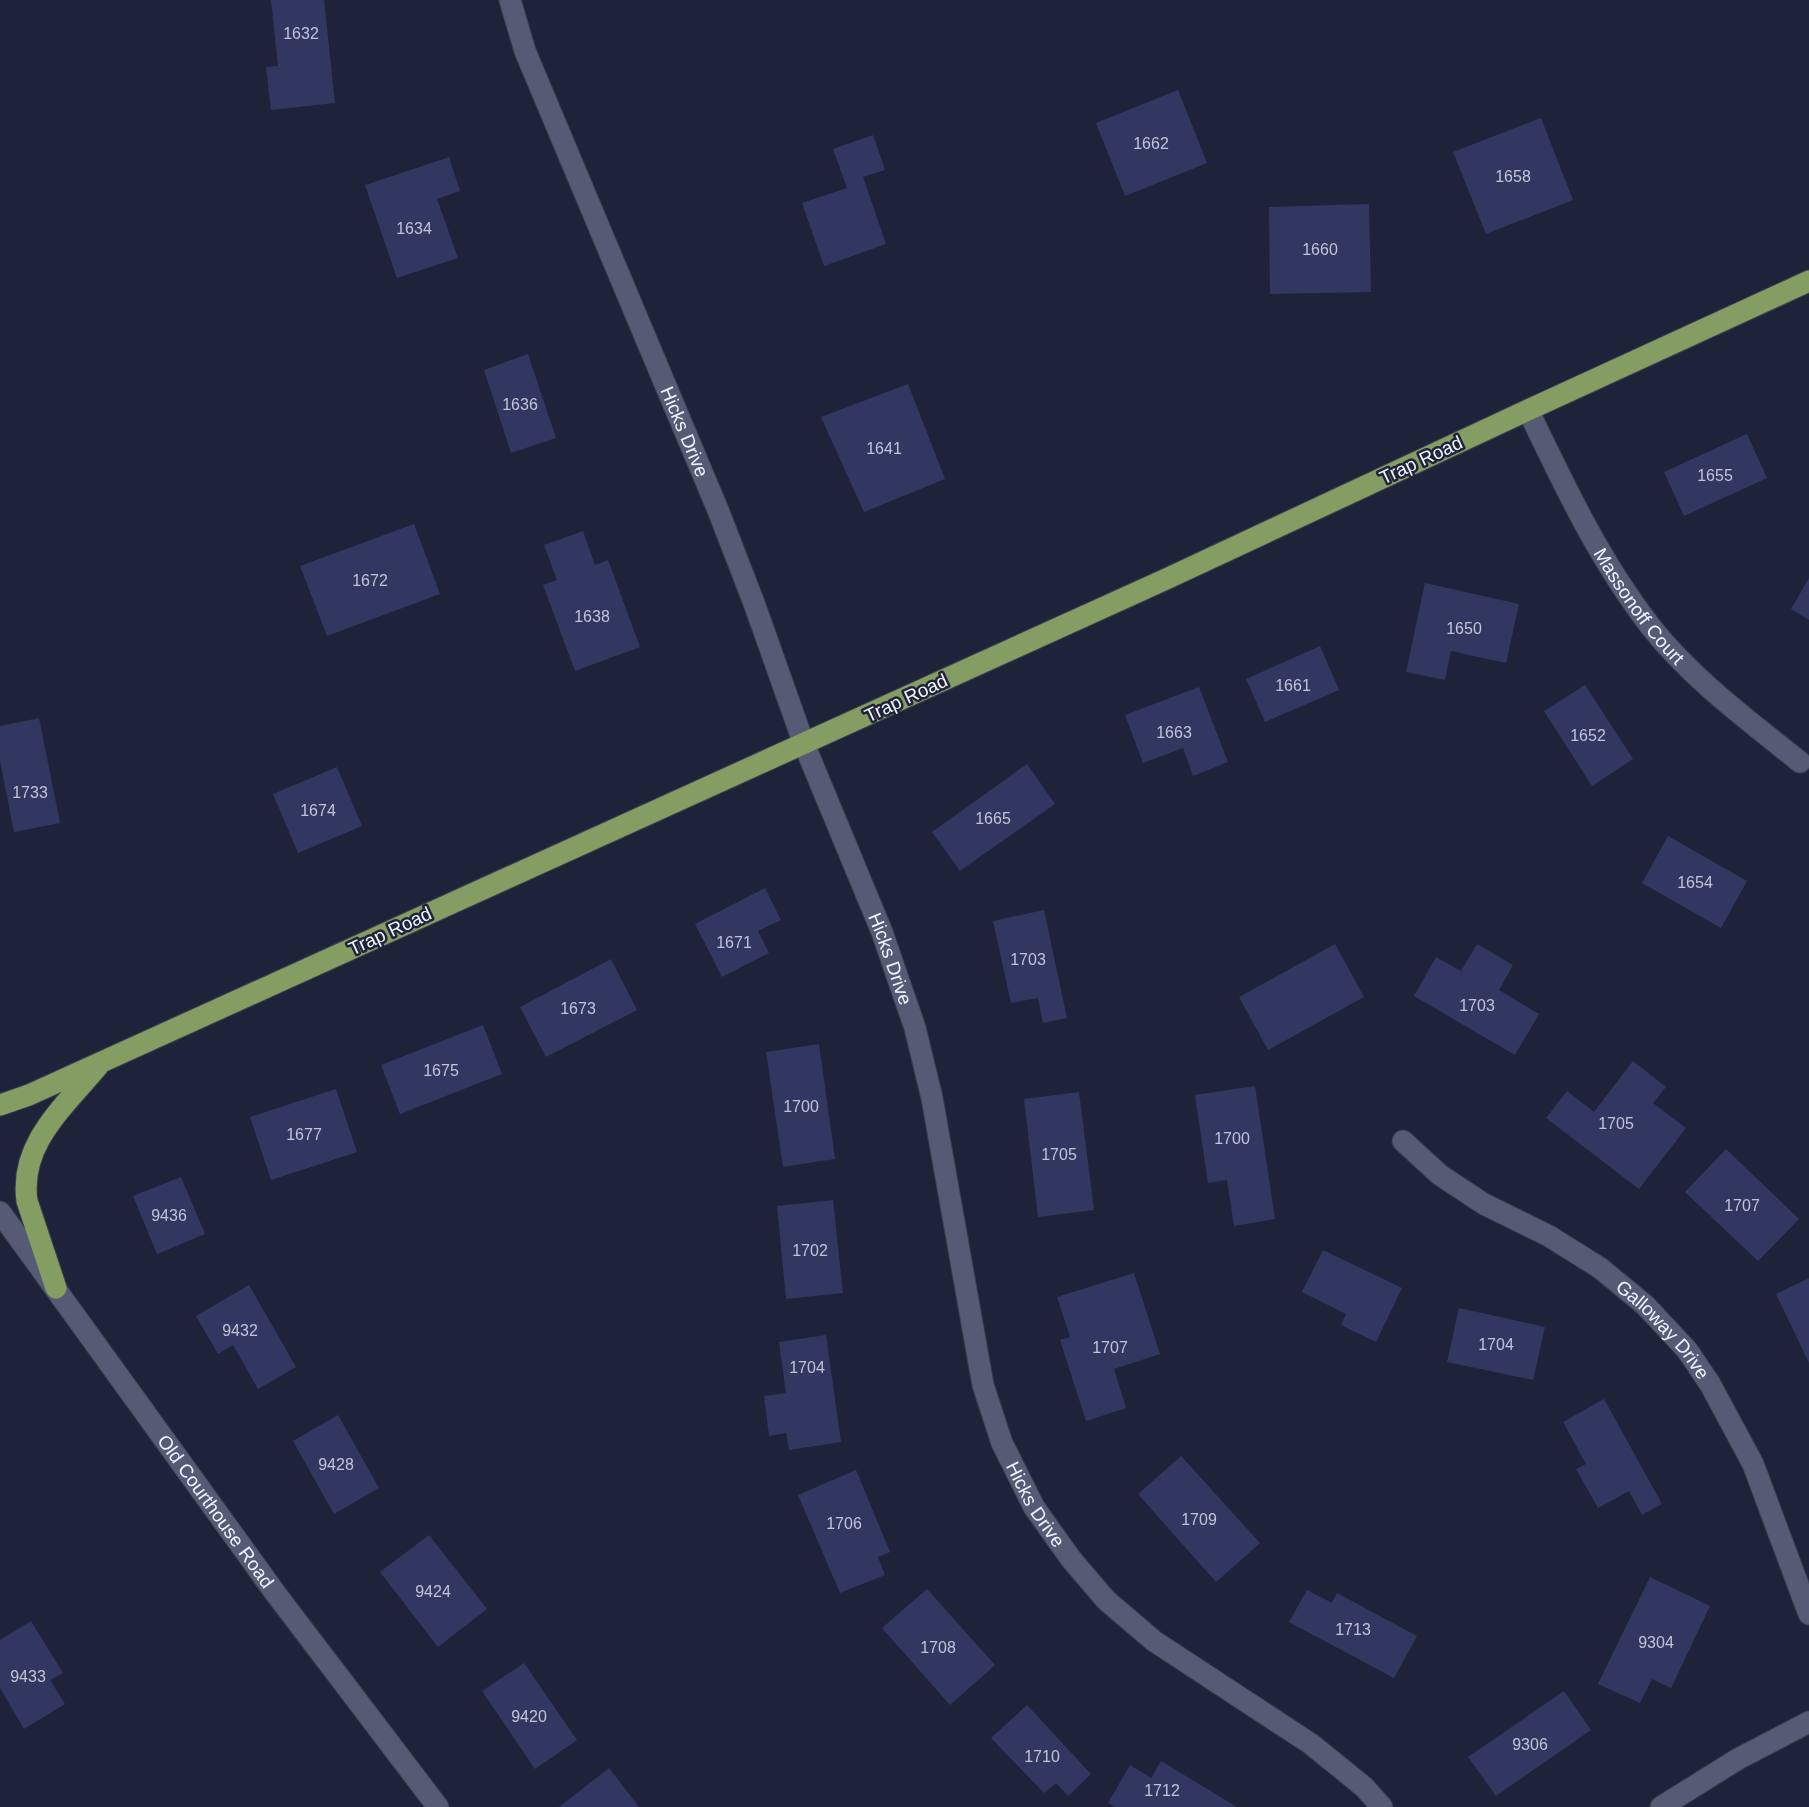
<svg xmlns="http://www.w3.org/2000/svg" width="1809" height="1807" font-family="Arial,sans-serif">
<rect width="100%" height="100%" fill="#1f2339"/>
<g fill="#313761">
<path d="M271 0H324L335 103 271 110 266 67 278 66Z"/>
<path d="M1178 90 1207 163 1125 196 1096 123Z"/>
<path d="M1541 118 1573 200 1486 234 1453 152Z"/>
<path d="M873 135 885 170 863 177 886 244 824 266 802 203 847 188 833 149Z"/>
<path d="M449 157 460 191 437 199 458 258 397 278 365 185Z"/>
<path d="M1369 204 1371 292 1270 294 1269 207Z"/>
<path d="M528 354 556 438 511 453 484 370Z"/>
<path d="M908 384 945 479 864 512 821 417Z"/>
<path d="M1747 434 1767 478 1684 516 1664 472Z"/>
<path d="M414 524 440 594 327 636 300 566Z"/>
<path d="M583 531 595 565 608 560 640 647 575 671 543 585 557 580 544 545Z"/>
<path d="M1809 578V620L1791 609Z"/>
<path d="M1425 583 1519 604 1506 663 1451 651 1445 680 1406 672Z"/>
<path d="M1320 646 1339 690 1265 722 1246 679Z"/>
<path d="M1585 685 1633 759 1592 786 1544 711Z"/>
<path d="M1199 687 1228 762 1193 776 1183 748 1143 763 1125 715Z"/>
<path d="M39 718 60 823 14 832 0 761V726Z"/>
<path d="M1027 764 1055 804 960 871 932 832Z"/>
<path d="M337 767 362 826 298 853 273 794Z"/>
<path d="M1668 836 1747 881 1721 928 1642 883Z"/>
<path d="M765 888 781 920 758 931 769 953 722 977 695 924Z"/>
<path d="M1044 910 1067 1018 1043 1023 1038 998 1011 1003 993 921Z"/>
<path d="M1335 944 1364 997 1268 1050 1239 997Z"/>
<path d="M1477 944 1513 965 1499 990 1539 1014 1515 1055 1414 996 1436 957 1461 971Z"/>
<path d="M611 959 637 1010 546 1057 520 1007Z"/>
<path d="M483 1025 502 1074 400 1114 381 1065Z"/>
<path d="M819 1044 835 1159 783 1167 766 1052Z"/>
<path d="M1633 1061 1666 1087 1653 1103 1686 1128 1639 1189 1546 1118 1567 1091 1594 1112Z"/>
<path d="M1255 1086 1275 1219 1234 1226 1227 1180 1208 1183 1195 1095Z"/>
<path d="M336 1089 357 1152 271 1180 250 1117Z"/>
<path d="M1079 1092 1094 1210 1038 1217 1024 1099Z"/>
<path d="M1726 1149 1799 1219 1758 1261 1685 1192Z"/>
<path d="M181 1177 205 1234 157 1254 133 1196Z"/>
<path d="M833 1200 843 1293 786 1299 777 1206Z"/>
<path d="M1323 1250 1402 1288 1376 1342 1341 1325 1346 1314 1302 1292Z"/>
<path d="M1134 1273 1160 1354 1114 1369 1126 1408 1086 1421 1060 1340 1070 1337 1057 1297Z"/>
<path d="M1809 1278V1363L1776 1294Z"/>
<path d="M249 1285 296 1367 258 1389 233 1345 218 1354 196 1316Z"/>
<path d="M1459 1308 1545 1327 1533 1380 1447 1362Z"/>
<path d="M826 1335 841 1442 789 1450 786 1433 769 1436 764 1396 786 1393 779 1342Z"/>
<path d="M1604 1399 1662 1504 1642 1515 1629 1491 1598 1508 1576 1469 1586 1464 1563 1422Z"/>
<path d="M338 1415 379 1488 334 1514 293 1441Z"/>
<path d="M1181 1456 1260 1543 1216 1582 1138 1494Z"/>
<path d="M856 1470 890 1552 878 1557 885 1575 840 1593 798 1495Z"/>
<path d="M429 1535 487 1609 438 1647 380 1572Z"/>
<path d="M1650 1577 1710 1606 1671 1688 1652 1679 1640 1703 1598 1684Z"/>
<path d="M927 1589 995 1665 950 1705 882 1628Z"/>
<path d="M1307 1590 1332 1603 1337 1593 1417 1636 1394 1678 1289 1622Z"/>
<path d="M31 1621 63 1673 50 1680 65 1704 24 1729 0 1688V1640Z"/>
<path d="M524 1663 577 1740 535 1769 482 1691Z"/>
<path d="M1564 1691 1591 1730 1496 1796 1468 1757Z"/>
<path d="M1027 1705 1091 1774 1068 1796 1056 1783 1044 1793 991 1738Z"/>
<path d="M1161 1761 1237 1807H1115L1108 1803 1130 1765 1151 1778Z"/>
<path d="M609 1768 639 1807H559Z"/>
</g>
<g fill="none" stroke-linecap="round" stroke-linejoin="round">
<g stroke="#3c3e50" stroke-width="23">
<g id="minor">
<path id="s1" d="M510 0 525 51 718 510 754 603 804 744 882 932 915 1028 932 1098 983 1385 1002 1443 1034 1507 1071 1559 1106 1600 1154 1641 1311 1744 1364 1787 1382 1807"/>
<path id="s2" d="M1528 410C1564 485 1599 560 1651 627 1692 679 1748 720 1800 762"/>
<path id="s3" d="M1403 1141 1440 1175 1484 1204 1549 1236 1600 1268 1645 1305 1687 1350 1710 1384 1753 1464 1809 1614"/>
<path id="s4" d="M0 1212 276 1594 438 1807"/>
<path d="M1661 1807 1738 1759 1809 1722"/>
</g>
</g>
<g stroke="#3c3e50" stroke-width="23">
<g id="major">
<path d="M0 1105 29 1095 1164 580 1528 410 1809 281"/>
<path d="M56 1288 27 1201C19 1144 64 1107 98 1066"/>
</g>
</g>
<use href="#minor" stroke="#565b75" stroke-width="21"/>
<use href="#major" stroke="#849d63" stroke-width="21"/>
</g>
<g text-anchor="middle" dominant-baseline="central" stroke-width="5" stroke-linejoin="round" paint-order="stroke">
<g font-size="16" fill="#c1c4d6">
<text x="301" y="33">1632</text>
<text x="1151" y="143">1662</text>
<text x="1513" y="176">1658</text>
<text x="414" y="228">1634</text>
<text x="1320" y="249">1660</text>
<text x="520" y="404">1636</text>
<text x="884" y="448">1641</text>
<text x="1715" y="475">1655</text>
<text x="370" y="580">1672</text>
<text x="592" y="616">1638</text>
<text x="1464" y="628">1650</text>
<text x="1293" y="685">1661</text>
<text x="1174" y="732">1663</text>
<text x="1588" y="735">1652</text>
<text x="30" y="792">1733</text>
<text x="318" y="810">1674</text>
<text x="993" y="818">1665</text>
<text x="1695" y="882">1654</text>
<text x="734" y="942">1671</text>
<text x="1028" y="959">1703</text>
<text x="1477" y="1005">1703</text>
<text x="578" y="1008">1673</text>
<text x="441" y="1070">1675</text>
<text x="801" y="1106">1700</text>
<text x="1616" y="1123">1705</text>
<text x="304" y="1134">1677</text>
<text x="1232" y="1138">1700</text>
<text x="1059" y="1154">1705</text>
<text x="1742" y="1205">1707</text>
<text x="169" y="1215">9436</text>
<text x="810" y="1250">1702</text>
<text x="240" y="1330">9432</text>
<text x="1496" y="1344">1704</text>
<text x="1110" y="1347">1707</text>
<text x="807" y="1367">1704</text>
<text x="336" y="1464">9428</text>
<text x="1199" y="1519">1709</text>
<text x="844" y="1523">1706</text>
<text x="433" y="1591">9424</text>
<text x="1353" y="1629">1713</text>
<text x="1656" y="1642">9304</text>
<text x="938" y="1647">1708</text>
<text x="28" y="1676">9433</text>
<text x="529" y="1716">9420</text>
<text x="1530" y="1744">9306</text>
<text x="1042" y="1756">1710</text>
<text x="1162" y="1790">1712</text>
</g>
<g font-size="19" fill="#f1f3fd" stroke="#1f2339">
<text stroke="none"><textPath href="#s1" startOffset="466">Hicks Drive</textPath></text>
<text transform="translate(1421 460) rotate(-25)">Trap Road</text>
<text stroke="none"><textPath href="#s2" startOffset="226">Massonoff Court</textPath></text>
<text transform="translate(906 698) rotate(-25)">Trap Road</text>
<text transform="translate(390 931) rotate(-25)">Trap Road</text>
<text stroke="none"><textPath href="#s1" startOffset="1032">Hicks Drive</textPath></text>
<text stroke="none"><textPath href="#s3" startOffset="324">Galloway Drive</textPath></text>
<text stroke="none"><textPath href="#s1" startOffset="1600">Hicks Drive</textPath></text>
<text stroke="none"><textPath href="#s4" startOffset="369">Old Courthouse Road</textPath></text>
</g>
</g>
</svg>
